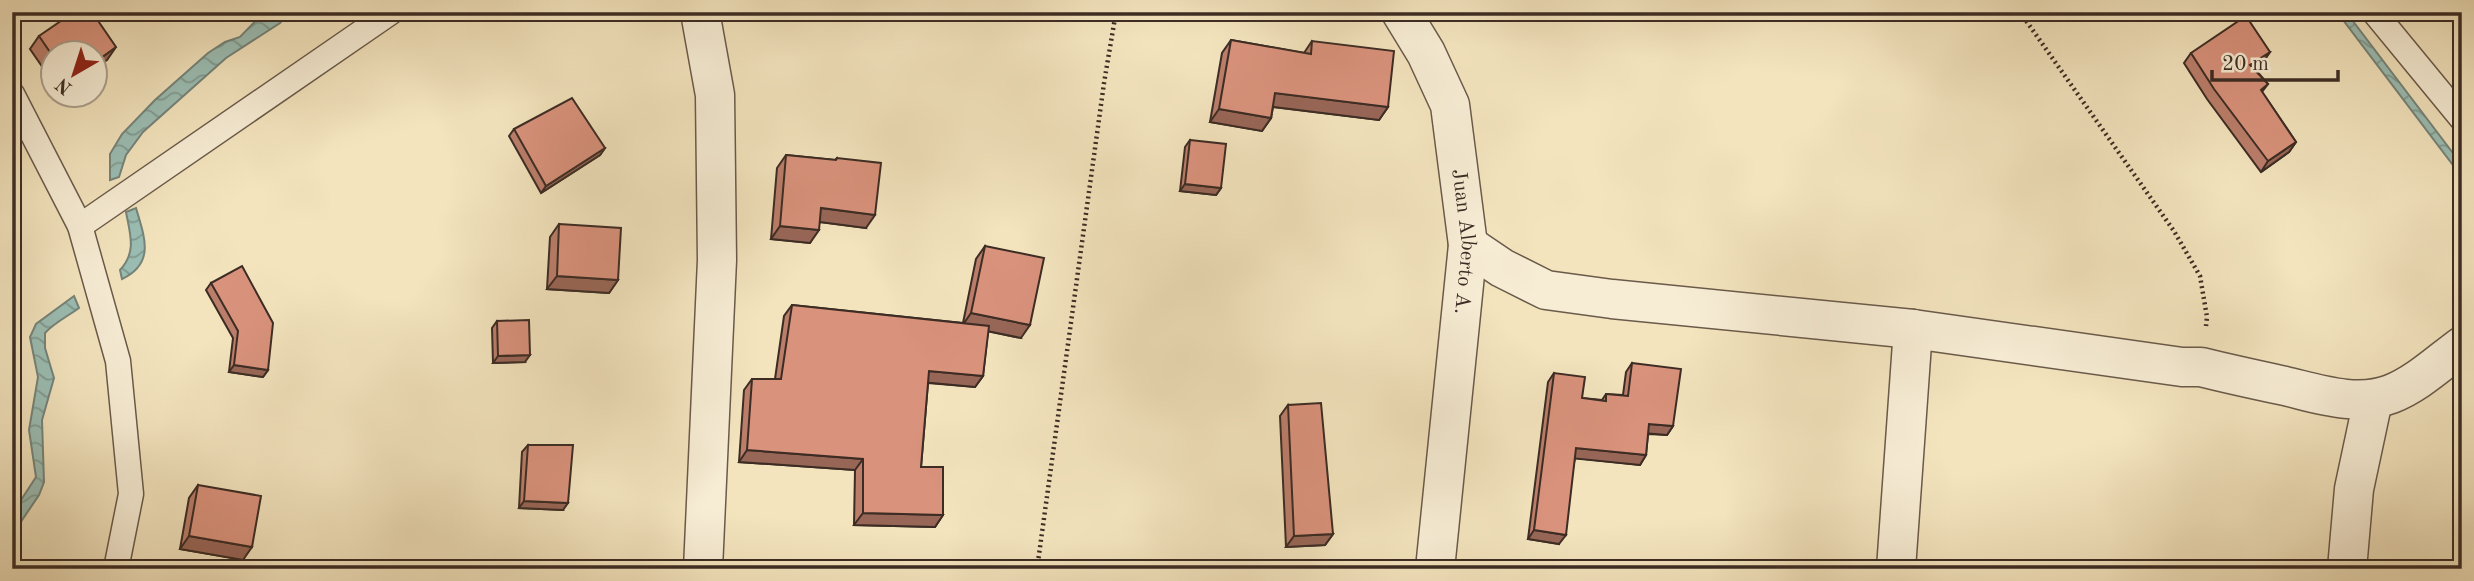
<svg xmlns="http://www.w3.org/2000/svg" width="2474" height="581" font-family="'Old Standard TT',serif">
<defs>
<pattern id="water-waves" width="16" height="10" patternUnits="userSpaceOnUse" patternTransform="scale(1.75)"><rect width="16" height="10" fill="#9bbeb4"/><path d="M0 5q4-4 8 0t8 0" fill="none" stroke="#809b92"/></pattern>
</defs>
<rect width="100%" height="100%" fill="#f3e4be"/>
<filter id="stains"><feTurbulence type="fractalNoise" baseFrequency=".00286" numOctaves="4"/><feColorMatrix values="0 0 0 0 .2 0 0 0 0 .09 0 0 0 0 .02 0 0 0 .5 -.17"/></filter>
<radialGradient id="worn" r=".72"><stop offset=".6" stop-color="#630" stop-opacity="0"/><stop offset="1" stop-color="#630" stop-opacity=".3"/></radialGradient>
<g fill="url(#water-waves)" stroke="#75847a" stroke-width="2">
<path d="M264 12H289L280 23 226 58 143 132 126 155 119 177 110 180V154L122 134 155 100 208 53 225 42 240 37Z"/>
<path d="M2337 12H2346L2462 165V177Z"/>
<path d="M136 208C144 236 156 263 122 279L120 270C137 252 130 234 126 212Z"/>
<path d="M74 296 79 308C68 316 54 323 45 333V348L54 378 42 420 44 482 39 495 12 535V514L36 477 29 430 38 377 30 337 36 324Z"/>
</g>
<g fill="none" stroke-linecap="round" stroke-linejoin="round">
<g stroke="#6a5a4a" stroke-width="27">
<g id="service">
<path d="M2374 12 2462 119"/>
<path d="M12 94 80 226 118 361 131 494 116 569"/>
<path d="M80 226 391 12"/>
</g>
</g>
<g stroke="#6a5a4a" stroke-width="41">
<g id="minor">
<path d="M700 12 715 95 717 260 703 569"/>
<path id="s1" d="M1401 12 1426 53 1450 105 1468 245 1435 569"/>
<path d="M1468 245 1502 268 1546 290 1612 299 1913 329 2182 367H2201C2229 374 2257 380 2285 386 2319 394 2357 407 2391 394 2417 384 2440 362 2462 346"/>
<path d="M1896 569 1913 329"/>
<path d="M2347 569 2354 489 2373 400"/>
</g>
</g>
<g stroke="#3c2c24" stroke-width="4.5" stroke-dasharray="2 3.5" stroke-linecap="butt">
<path d="M2020 12 2174 231 2200 276 2207 317 2206 326"/>
<path d="M1037 569 1104 83 1116 12"/>
</g>
<use href="#service" stroke="#f7edd5" stroke-width="24"/>
<use href="#minor" stroke="#f7edd5" stroke-width="38"/>
</g>
<g fill="#bb7e6b" stroke="#3c2c24" stroke-width="2">
<path d="M39 36 107 60 52 52V81L30 49Z"/>
<path d="M1231 40 1304 53 1312 41 1388 107 1379 120 1273 107 1271 118 1262 131 1210 122 1222 53Z"/>
<path d="M2270 52 2263 62 2254 68 2268 84 2262 92 2296 142 2289 152 2261 172 2207 99 2184 63 2191 53Z"/>
<path d="M514 129 605 148 600 155 541 193 509 136Z"/>
<path d="M1190 140 1221 188 1216 195 1180 191 1185 147Z"/>
<path d="M786 155 835 160 837 158 866 228 820 222 810 243 771 239 777 168Z"/>
<path d="M559 224 618 280 609 293 547 289 550 237Z"/>
<path d="M985 246 1021 338 988 331 983 376 975 387 928 383 921 467 943 515 935 527 854 525 855 470 739 462 744 390 752 379H775L784 316 792 305 963 323 976 259Z"/>
<path d="M211 283 268 370 263 377 229 372 233 338 206 290Z"/>
<path d="M497 321 525 362 493 363 492 328Z"/>
<path d="M1632 363 1673 426 1667 435 1648 434 1646 455 1640 465 1575 458 1559 544 1528 539 1548 382 1554 373 1582 398 1602 400 1606 394 1623 395 1626 372Z"/>
<path d="M1288 405 1333 534 1325 545 1286 547 1280 416Z"/>
<path d="M528 445 563 510 519 508 522 452Z"/>
<path d="M198 485 243 560 180 549 189 498Z"/>
</g>
<g fill="#986657" stroke="#3c2c24" stroke-width="2">
<path d="M116 47 107 60 94 69V63Z"/>
<path d="M2270 52 2263 62 2243 75 2250 65Z"/>
<path d="M1275 93 1388 107 1379 120 1266 106Z"/>
<path d="M1219 109 1271 118 1262 131 1210 122Z"/>
<path d="M2296 142 2289 152 2261 172 2268 161Z"/>
<path d="M605 148 600 155 541 193 546 186Z"/>
<path d="M1185 184 1221 188 1216 195 1180 191Z"/>
<path d="M821 208 875 215 866 228 812 221Z"/>
<path d="M780 226 819 230 810 243 771 239Z"/>
<path d="M557 276 618 280 609 293 547 289Z"/>
<path d="M971 313 1030 325 1021 338 962 326Z"/>
<path d="M530 355 525 362 493 363 498 356Z"/>
<path d="M234 365 268 370 263 377 229 372Z"/>
<path d="M929 371 983 376 975 387 921 382Z"/>
<path d="M1649 424 1673 426 1667 435 1643 433Z"/>
<path d="M1576 448 1646 455 1640 465 1570 458Z"/>
<path d="M747 450 863 459 855 470 739 462Z"/>
<path d="M524 501 568 503 563 510 519 508Z"/>
<path d="M863 513 943 515 935 527 854 525Z"/>
<path d="M1534 530 1566 535 1559 544 1528 539Z"/>
<path d="M1333 534 1325 545 1286 547 1294 536Z"/>
<path d="M189 536 252 547 243 560 180 549Z"/>
</g>
<g fill="#d9927c" stroke="#3c2c24" stroke-width="2">
<path d="M74 12H92L116 47 94 63V52H52V55L39 36Z"/>
<path d="M2246 16 2270 52 2250 65 2268 84 2261 90 2296 142 2268 161 2214 89 2191 53Z"/>
<path d="M1231 40 1311 54 1312 41 1394 51 1388 107 1275 93 1271 118 1219 109Z"/>
<path d="M572 98 605 148 546 186 514 129Z"/>
<path d="M1190 140 1226 144 1221 188 1185 184Z"/>
<path d="M786 155 836 160 837 158 881 163 875 215 821 208 819 230 780 226Z"/>
<path d="M559 224 621 228 618 280 557 276Z"/>
<path d="M985 246 1044 258 1030 325 971 313Z"/>
<path d="M242 266 273 323 268 370 234 365 238 331 211 283Z"/>
<path d="M792 305 989 326 983 376 929 371 921 467H943V515L863 513V459L747 450 752 379H781Z"/>
<path d="M529 320 530 355 498 356 497 321Z"/>
<path d="M1632 363 1681 369 1673 426 1649 424 1646 455 1576 448 1566 535 1534 530 1554 373 1585 377 1582 398 1606 401V394L1628 396Z"/>
<path d="M1321 403 1333 534 1294 536 1288 405Z"/>
<path d="M528 445H573L568 503 524 501Z"/>
<path d="M198 485 261 496 252 547 189 536Z"/>
</g>
<g text-anchor="middle" dominant-baseline="central" stroke-width="5" stroke-linejoin="round" paint-order="stroke">
<g font-size="21" fill="#3c2c24" stroke="#f7edd5">
<text stroke="none"><textPath href="#s1" startOffset="243">Juan Alberto A.</textPath></text>
</g>
</g>
<rect width="2474" height="581" fill="none" stroke="#f3e4be" stroke-width="42"/>
<rect x="14" y="14" width="2446" height="553" fill="none" stroke="#3c2c24" stroke-width="3.5"/>
<rect x="21" y="21" width="2432" height="539" fill="none" stroke="#3c2c24" stroke-width="2"/>
<g transform="translate(74 74) rotate(219)"><circle r="33" fill="#f7edd5" stroke="#aca08e" stroke-width="2"/>
<path d="M0-5L12 26L0 18L-12 26Z" fill="#8f2418"/>
<text y="-10" font-size="19" font-weight="bold" text-anchor="middle" fill="#3c2c24">N</text>
</g>
<path d="M2212 70v10h126v-10" fill="none" stroke="#3c2c24" stroke-width="3.5"/>
<text x="2222" y="70" font-size="21" fill="#3c2c24" stroke="#f7edd5" stroke-width="5" paint-order="stroke">20 m</text>
<rect width="100%" height="100%" filter="url(#stains)"/>
<rect width="100%" height="100%" fill="url(#worn)"/>
</svg>
